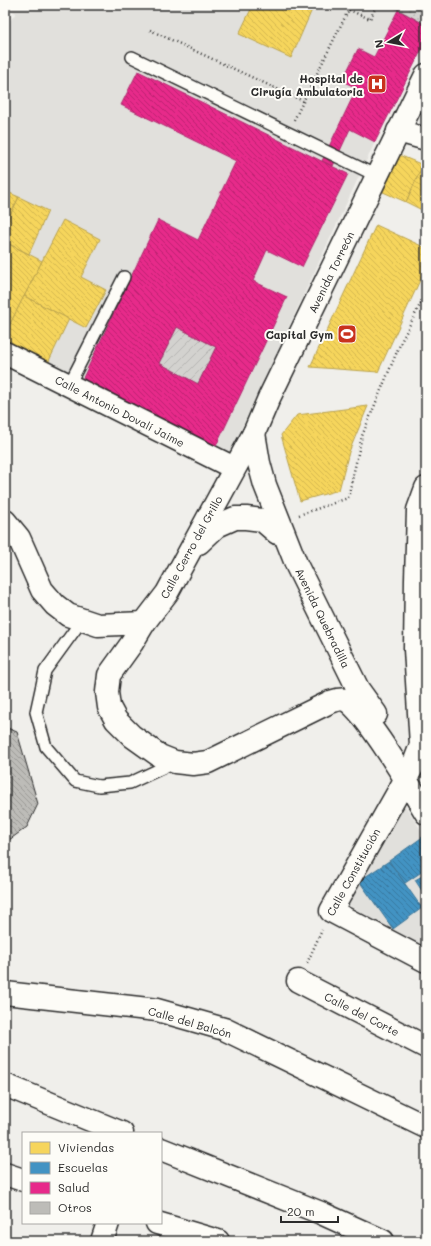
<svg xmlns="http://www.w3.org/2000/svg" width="431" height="1246" font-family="Mali,sans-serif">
<defs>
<pattern id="park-dots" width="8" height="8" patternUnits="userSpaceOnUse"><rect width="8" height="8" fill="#d3d2cf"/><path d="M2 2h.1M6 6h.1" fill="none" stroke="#b5b4b2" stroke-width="1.8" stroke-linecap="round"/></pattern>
<pattern id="garden-furrows" width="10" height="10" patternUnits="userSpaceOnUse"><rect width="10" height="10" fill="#d3d2cf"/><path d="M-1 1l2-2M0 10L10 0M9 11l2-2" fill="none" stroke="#b5b4b2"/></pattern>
<pattern id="homes-back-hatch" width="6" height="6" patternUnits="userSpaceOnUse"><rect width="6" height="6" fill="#f6d55c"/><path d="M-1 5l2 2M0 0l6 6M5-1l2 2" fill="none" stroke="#d3b750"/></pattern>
<pattern id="schools-back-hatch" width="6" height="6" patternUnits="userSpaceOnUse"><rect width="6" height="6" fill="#4393c3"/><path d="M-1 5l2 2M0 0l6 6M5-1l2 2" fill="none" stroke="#38789f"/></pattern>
<pattern id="health-back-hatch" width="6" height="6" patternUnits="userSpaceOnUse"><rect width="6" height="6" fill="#e7298a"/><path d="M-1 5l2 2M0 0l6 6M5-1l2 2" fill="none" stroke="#bb2371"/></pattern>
<pattern id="building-back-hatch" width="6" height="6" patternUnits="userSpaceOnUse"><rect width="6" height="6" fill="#bdbcb8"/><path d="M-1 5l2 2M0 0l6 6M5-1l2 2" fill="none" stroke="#9a9996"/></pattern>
</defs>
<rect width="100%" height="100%" fill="#f0efeb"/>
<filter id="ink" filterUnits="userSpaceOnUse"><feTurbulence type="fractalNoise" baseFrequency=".025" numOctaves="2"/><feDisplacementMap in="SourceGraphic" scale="8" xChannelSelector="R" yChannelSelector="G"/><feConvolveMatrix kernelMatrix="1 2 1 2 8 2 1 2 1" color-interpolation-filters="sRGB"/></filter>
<g filter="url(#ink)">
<g fill="#e1e0dc">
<path d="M5 5H390L426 25V41L375 142 229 455 5 344V27L16 13 5 6Z"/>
<path d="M400 798 426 838V950L347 904Z"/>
</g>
<path fill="url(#park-dots)" stroke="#7f7e7d" d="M390 5H426V25Z"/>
<path fill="url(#garden-furrows)" stroke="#7f7e7d" d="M177 327 216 347 198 384 159 363Z"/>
<g fill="url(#homes-back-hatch)" stroke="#b9a24d">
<path d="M253 5H314L291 58 239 34Z"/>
<path d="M399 155 423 165 406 202 383 192Z"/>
<path d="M423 165 426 166V212L406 202Z"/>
<path d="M5 191 19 197 5 226Z"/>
<path d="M19 197 48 211 29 254 5 242V226Z"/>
<path d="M63 220 100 239 81 277 106 290 86 328 24 296Z"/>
<path d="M376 225 426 248V267L378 372 310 367Z"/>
<path d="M5 242 42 261 5 334Z"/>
<path d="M24 296 69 319 47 365 5 344V334Z"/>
<path d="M368 406 349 452 339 490 300 501 281 435 297 415Z"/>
</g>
<g fill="url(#schools-back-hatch)" stroke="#3c7495">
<path d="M424 836 426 840V869L405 883 389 861Z"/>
<path d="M389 861 422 908 393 929 359 881Z"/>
<path d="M426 874V897L415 880Z"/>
</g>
<g fill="url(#health-back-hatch)" stroke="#af2a6e" fill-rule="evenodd">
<path d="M398 10 426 25V41L375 142 350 129 333 166 322 161 357 88 342 81 358 49 374 57Z"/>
<path d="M138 71 348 174 302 267 267 250 253 281 287 297 215 448 81 382 158 220 198 240 236 161 121 105ZM177 327 216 347 198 384 159 363Z"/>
</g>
<path fill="url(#building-back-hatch)" stroke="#2b2b2b" d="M5 727 17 732 38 804 27 827 5 843Z"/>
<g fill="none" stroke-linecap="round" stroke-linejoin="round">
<g stroke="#2b2b2b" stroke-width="14">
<g id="lane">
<path d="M132 57 377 176"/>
<path d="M69 385 124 277"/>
<path d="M82 620 45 671 36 712 46 747 75 781 99 786 130 783 175 762"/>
</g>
</g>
<g stroke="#2b2b2b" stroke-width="25">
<g id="street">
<path d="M398 131 426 139"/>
<path d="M5 353 234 468"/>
<path d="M426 488 418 510 416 579 415 649 421 745 413 766 331 911 426 961"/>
<path d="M5 521 19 538 42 590 55 605 68 615 98 625 144 623"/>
<path d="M298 981 426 1047"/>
<path d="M5 993 157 1010 224 1029 426 1127"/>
<path d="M5 1174 23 1180"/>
<path d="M157 1223 218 1241"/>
<path d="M102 1241 108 1223"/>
</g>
</g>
<g stroke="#2b2b2b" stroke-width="25">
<g id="secondary">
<path d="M426 75 269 398 254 433 167 593 144 623 132 643 109 675 107 692 109 707 116 720 132 736 160 756 175 762 193 764 208 762 330 702C334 701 340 698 345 700 361 704 415 794 426 813"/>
<path d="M254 433 259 463 265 485 297 566 358 689 376 714"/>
<path d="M199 543 217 526 235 518H246L262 520 277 533"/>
<path d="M5 1085 122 1133"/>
<path d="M161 1149 321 1213 383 1241"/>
</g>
</g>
<g stroke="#2b2b2b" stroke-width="2.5" stroke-dasharray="1 3" stroke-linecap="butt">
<path d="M349 10 370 19 377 5"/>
<path d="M150 30 303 101"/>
<path d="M294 120 351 5"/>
<path d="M299 515 348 498 362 436 401 342 426 293"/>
<path d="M307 963 322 930"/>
</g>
<use href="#lane" stroke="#fdfcf7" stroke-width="11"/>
<use href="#street" stroke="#fdfcf7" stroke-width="22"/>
<use href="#secondary" stroke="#fdfcf7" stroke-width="22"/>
</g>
</g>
<defs>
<g id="hospital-square" transform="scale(1)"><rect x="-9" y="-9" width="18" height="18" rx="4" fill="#c8321e" stroke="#fdfcf7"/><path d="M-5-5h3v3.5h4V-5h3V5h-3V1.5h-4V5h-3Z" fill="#fff"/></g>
<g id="stadium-square" transform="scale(1)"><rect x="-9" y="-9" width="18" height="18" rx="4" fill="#c8321e" stroke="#fdfcf7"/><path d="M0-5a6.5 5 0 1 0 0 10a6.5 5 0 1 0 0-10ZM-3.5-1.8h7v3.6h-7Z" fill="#fff"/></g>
</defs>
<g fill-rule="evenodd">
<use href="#hospital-square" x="377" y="84"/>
<use href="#stadium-square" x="347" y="334"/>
</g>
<g text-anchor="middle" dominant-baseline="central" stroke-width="4" stroke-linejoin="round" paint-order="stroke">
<g font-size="11" font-weight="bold" fill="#2b2b2b" stroke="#fdfcf7" text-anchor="end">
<text x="363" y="78">Hospital de<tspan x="363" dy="13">Cirugía Ambulatoria</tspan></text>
<text x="333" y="334">Capital Gym</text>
</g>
<g font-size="11" fill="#2b2b2b" stroke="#fdfcf7">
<text transform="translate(331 272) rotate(-64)">Avenida Torreón</text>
<text transform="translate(120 411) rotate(27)">Calle Antonio Dovalí Jaime</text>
<text transform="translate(191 547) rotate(-61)">Calle Cerro del Grillo</text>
<text transform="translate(323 618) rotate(64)">Avenida Quebradilla</text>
<text transform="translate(353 872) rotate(-61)">Calle Constitución</text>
<text transform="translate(362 1014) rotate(27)">Calle del Corte</text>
<text transform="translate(190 1022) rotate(16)">Calle del Balcón</text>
</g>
</g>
<rect width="431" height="1246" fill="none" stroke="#fdfcf7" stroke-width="20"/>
<rect x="10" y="10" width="411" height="1226" fill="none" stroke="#2b2b2b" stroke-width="1.5" filter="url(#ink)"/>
<rect x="22" y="1132" width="140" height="92" fill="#fdfcf7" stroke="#a9a8a5"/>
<rect x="30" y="1142" width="20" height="12" fill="#f6d55c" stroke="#a9a8a5"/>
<text x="58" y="1152" font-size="12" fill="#2b2b2b">Viviendas</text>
<rect x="30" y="1162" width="20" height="12" fill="#4393c3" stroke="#a9a8a5"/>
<text x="58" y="1172" font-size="12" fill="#2b2b2b">Escuelas</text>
<rect x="30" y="1182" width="20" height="12" fill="#e7298a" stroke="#a9a8a5"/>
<text x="58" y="1192" font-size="12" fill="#2b2b2b">Salud</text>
<rect x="30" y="1202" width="20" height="12" fill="#bdbcb8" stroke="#a9a8a5"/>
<text x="58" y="1212" font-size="12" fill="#2b2b2b">Otros</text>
<g transform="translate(389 42) rotate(260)" stroke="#fdfcf7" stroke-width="3" paint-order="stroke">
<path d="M0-3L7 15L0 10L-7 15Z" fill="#2b2b2b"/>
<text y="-6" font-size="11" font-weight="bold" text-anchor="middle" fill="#2b2b2b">N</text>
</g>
<path d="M281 1216v6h57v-6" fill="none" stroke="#2b2b2b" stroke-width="2"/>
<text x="287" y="1216" font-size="12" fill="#2b2b2b" stroke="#fdfcf7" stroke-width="3" paint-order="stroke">20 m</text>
</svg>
